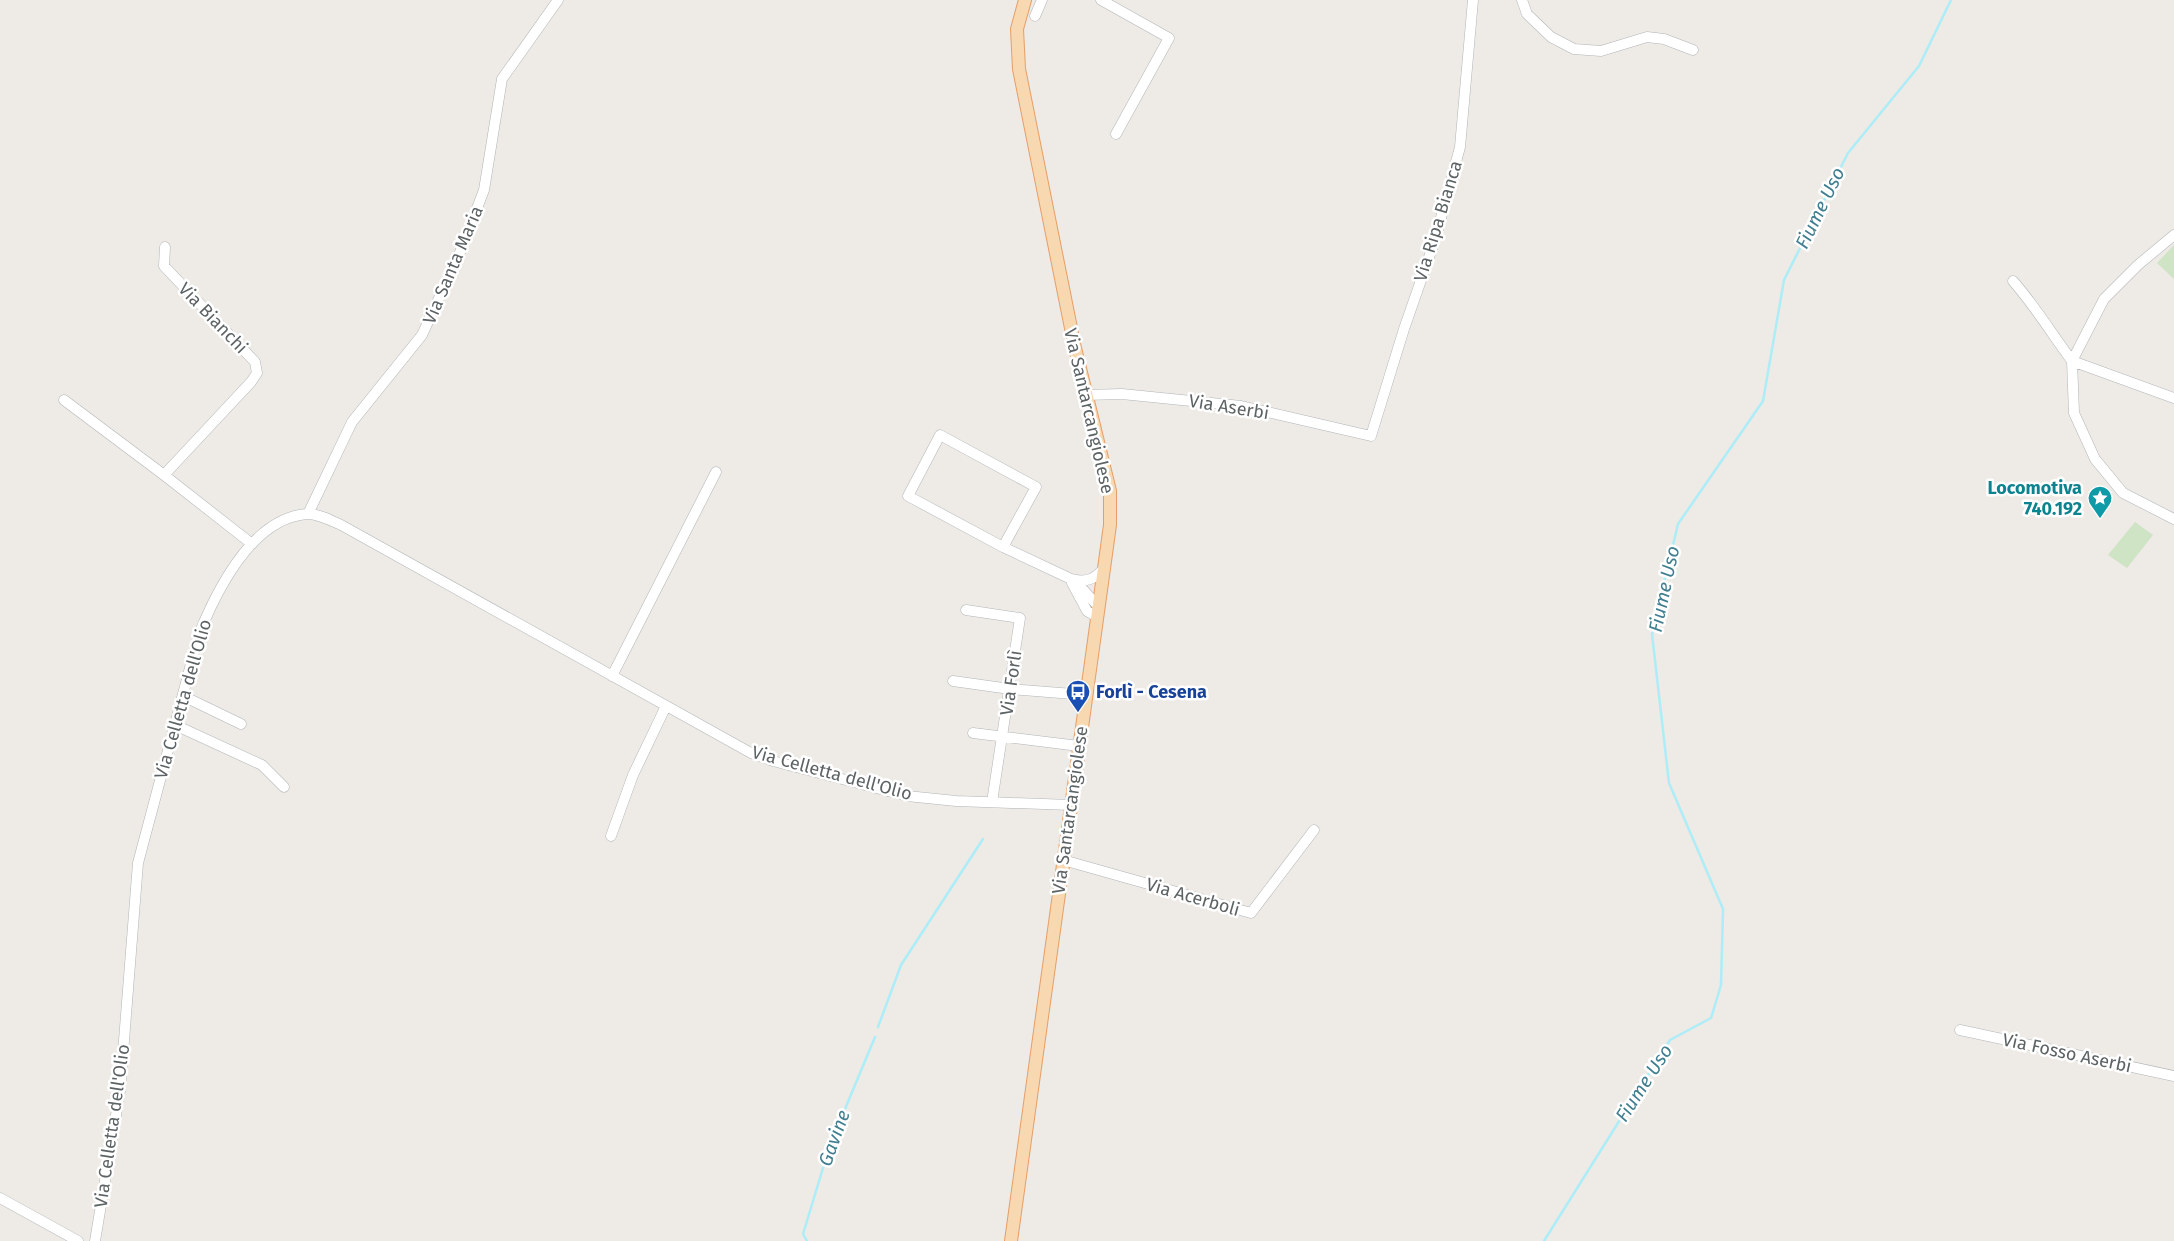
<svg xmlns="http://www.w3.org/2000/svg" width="2174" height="1241" font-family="'Fira Sans',sans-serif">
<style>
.green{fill:#cee4c5}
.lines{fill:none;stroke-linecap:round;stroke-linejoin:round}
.stream{stroke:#acedf8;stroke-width:2.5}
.minor-casing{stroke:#b1b5b7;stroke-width:11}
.major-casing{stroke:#e69e67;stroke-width:14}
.minor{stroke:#fff;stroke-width:10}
.major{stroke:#f8d8b1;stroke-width:12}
.labels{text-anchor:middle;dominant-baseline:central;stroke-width:5;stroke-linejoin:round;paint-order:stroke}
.street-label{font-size:18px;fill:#5d6365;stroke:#fff}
.culture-label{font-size:18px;font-weight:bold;fill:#0d838f;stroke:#fff;text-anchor:end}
.transit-label{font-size:18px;font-weight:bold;fill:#164399;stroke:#fff;text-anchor:start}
.water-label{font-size:19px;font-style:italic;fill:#407e90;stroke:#fff}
</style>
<rect width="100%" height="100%" fill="#eeeae6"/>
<path class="green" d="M2174 245V279L2157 263Z
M2135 522 2153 535 2127 568 2108 555Z"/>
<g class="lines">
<path class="stream" d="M878 1027 901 965 983 839
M807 1241 803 1234 830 1145 875 1037
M1544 1241 1670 1040 1711 1018 1721 985 1723 909 1669 783 1652 634 1678 524 1763 401 1784 280 1848 153 1919 66 1951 0"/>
<defs>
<path id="minor" d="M1101 0 1169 38 1116 134
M1522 0 1527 14 1551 37 1574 49 1601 51 1647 37 1664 39 1693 50
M1035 16 1042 0
M2174 235 2138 265 2104 299 2072 361 2074 413 2095 459 2123 493 2174 519
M2013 281C2035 306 2052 334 2072 361
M2072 361 2174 398
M1085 395 1122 394 1241 406 1371 436 1404 329 1435 240 1460 147 1473 0
M64 400 164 475 252 544
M164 475 251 382 257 373 255 362 164 266 165 247
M308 514 352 422 422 335 459 255 484 190 502 79 558 0
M1003 547 1036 487 940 435 908 496 1003 547 1069 578 1078 584 1098 606
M1072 579C1087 583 1095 579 1105 567
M1072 583 1087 611 1097 617
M966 610 1020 618 992 802
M612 676 716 472
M953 681 1010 689 1086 695
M183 696 241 724
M175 725 262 765 284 787
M973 733 1079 746
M611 836 633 775 666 706
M1063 860 1251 913 1314 830
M1960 1030 2174 1076
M0 1198 78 1241
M95 1241 120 1091 138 863 199 634C217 590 252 518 307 514 320 514 332 521 343 526L751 753 773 761 907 796 956 801 1071 805"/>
<path id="major" d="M1011 1241 1110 525V491L1075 348 1019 69 1017 29 1025 0"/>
</defs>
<use href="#minor" class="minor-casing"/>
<use href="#major" class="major-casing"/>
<use href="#minor" class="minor"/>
<use href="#major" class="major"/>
</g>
<defs>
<symbol id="sight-pin" viewBox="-11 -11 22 30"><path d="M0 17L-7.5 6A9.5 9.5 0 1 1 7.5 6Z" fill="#0f9aa8" stroke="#fff"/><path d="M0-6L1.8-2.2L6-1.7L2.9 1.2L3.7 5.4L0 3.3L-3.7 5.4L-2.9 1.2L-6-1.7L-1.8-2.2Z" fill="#fff"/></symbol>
<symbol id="bus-pin" viewBox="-11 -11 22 30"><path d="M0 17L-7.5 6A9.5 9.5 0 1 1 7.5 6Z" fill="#1a4fb4" stroke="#fff"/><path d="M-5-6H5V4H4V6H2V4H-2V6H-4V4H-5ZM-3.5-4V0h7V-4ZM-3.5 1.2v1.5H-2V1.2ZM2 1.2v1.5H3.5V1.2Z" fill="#fff"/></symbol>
</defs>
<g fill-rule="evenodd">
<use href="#sight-pin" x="2086" y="484" width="28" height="38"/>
<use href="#bus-pin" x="1064" y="678" width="28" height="38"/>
</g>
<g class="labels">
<g class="street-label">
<text transform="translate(1438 221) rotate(-73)">Via Ripa Bianca</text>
<text transform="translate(453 265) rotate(-67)">Via Santa Maria</text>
<text transform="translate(213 318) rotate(46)">Via Bianchi</text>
<text transform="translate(1229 407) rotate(9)">Via Aserbi</text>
<text transform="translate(1089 411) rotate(77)">Via Santarcangiolese</text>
<text transform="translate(1011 683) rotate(-82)">Via Forlì</text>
<text transform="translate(183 699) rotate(-74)">Via Celletta dell'Olio</text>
<text transform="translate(832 773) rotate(15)">Via Celletta dell'Olio</text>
<text transform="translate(1070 810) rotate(-82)">Via Santarcangiolese</text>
<text transform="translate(1193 897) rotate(16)">Via Acerboli</text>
<text transform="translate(2067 1053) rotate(12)">Via Fosso Aserbi</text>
<text transform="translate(112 1126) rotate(-82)">Via Celletta dell'Olio</text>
</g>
<g class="culture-label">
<text x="2082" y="488">Locomotiva<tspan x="2082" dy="21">740.192</tspan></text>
</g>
<g class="transit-label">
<text x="1096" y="692">Forlì - Cesena</text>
</g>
<g class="water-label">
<text transform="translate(1820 208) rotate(-64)">Fiume Uso</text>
<text transform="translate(1664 589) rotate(-78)">Fiume Uso</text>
<text transform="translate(1644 1083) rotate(-57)">Fiume Uso</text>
<text transform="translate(834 1138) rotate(-70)">Gavine</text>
</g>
</g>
</svg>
